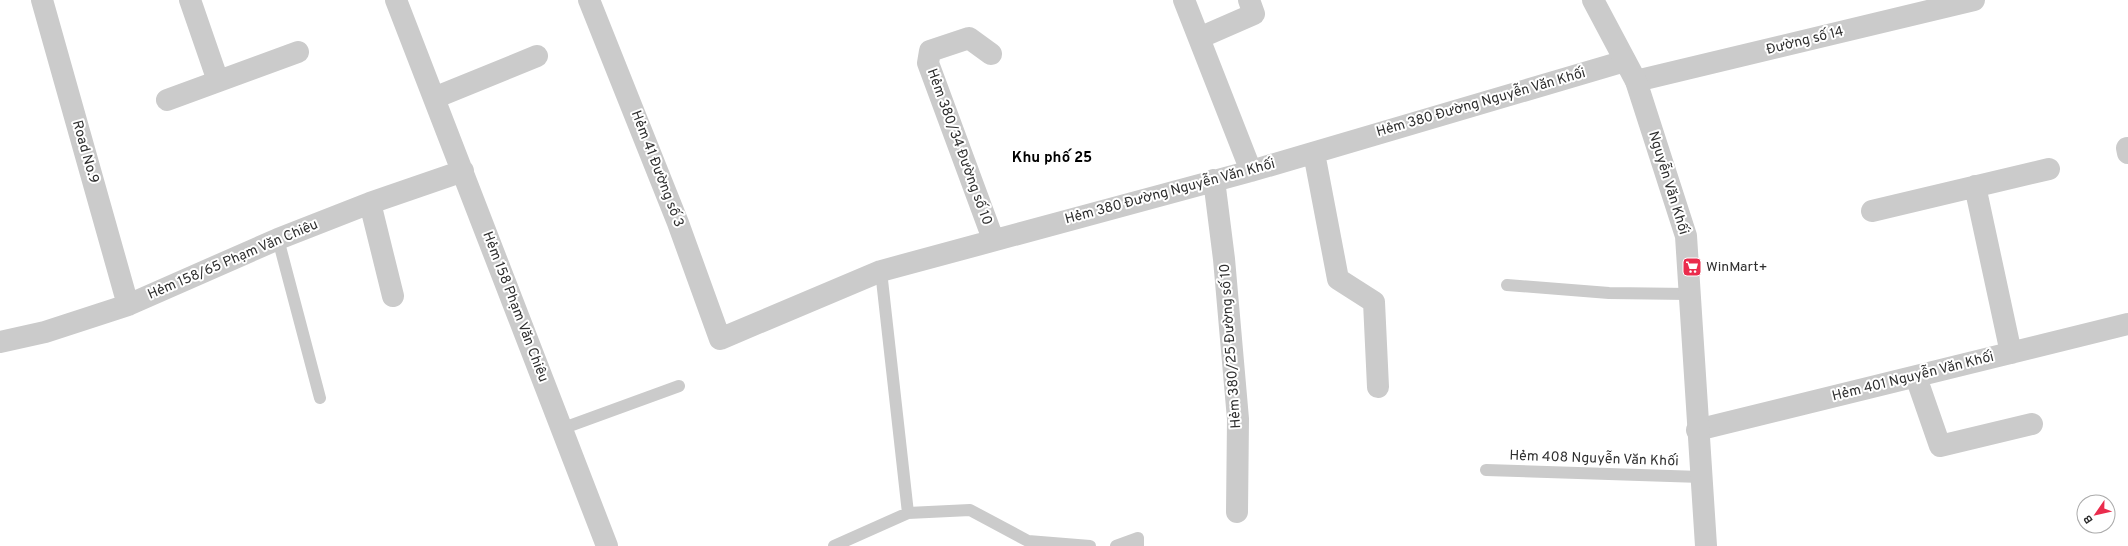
<svg xmlns="http://www.w3.org/2000/svg" width="2128" height="546" font-family="Overpass,sans-serif">
<style>
.lines{fill:none;stroke-linecap:round;stroke-linejoin:round}
.service{stroke:#cbcbcb;stroke-width:12}
.minor{stroke:#cbcbcb;stroke-width:22}
.tertiary{stroke:#cbcbcb;stroke-width:22}
.labels{text-anchor:middle;dominant-baseline:central;stroke-width:4;stroke-linejoin:round;paint-order:stroke}
.street-label{font-size:14px;fill:#2e2e2e;stroke:#fff}
.poi-label{font-size:14px;fill:#2e2e2e;stroke:#fff;text-anchor:start}
.neighbourhood-label{font-size:15px;font-weight:bold;fill:#000;stroke:#fff}
</style>
<rect width="100%" height="100%" fill="#fff"/>
<g class="lines">
<path class="service" d="M278 239 320 398
M881 271 908 513
M1507 285 1609 293 1689 294
M561 429 679 386
M1486 470 1701 477
M834 546 908 513 970 510 1028 541 1090 546
M1116 546 1138 538V546"/>
<path class="minor" d="M42 0 128 305
M190 0 218 81
M396 0 607 546
M589 0 678 223 720 339 881 271 1251 171 1625 61
M1184 0 1251 171
M1199 38 1254 14 1249 0
M991 54 969 38 930 51 928 63 993 239
M1636 81 1974 0
M434 98 537 56
M167 100 298 52
M2127 148 2128 153
M1314 153 1338 279 1374 302 1378 387
M1214 180 1224 259 1238 419 1237 512
M1975 186 2011 353
M370 203 393 296
M1872 211 2049 169
M0 342 45 332 128 305 278 239 370 203 463 171
M1916 377 1940 446 2032 424
M1697 430 2128 324"/>
<path class="tertiary" d="M1593 0 1636 81 1686 236 1706 546"/>
</g>
<defs>
<symbol id="supermarket-square" viewBox="-11 -11 22 22"><rect x="-9" y="-9" width="18" height="18" rx="4" fill="#ea2c4d" stroke="#fff"/><path d="M-6-5.5h2.5l.6 2H6L4.5 2H-2.5L-4.4-4H-6ZM-1.5 3.2a1.3 1.3 0 1 0 .1 0ZM3 3.2a1.3 1.3 0 1 0 .1 0Z" fill="#fff"/></symbol>
</defs>
<g fill-rule="evenodd">
<use href="#supermarket-square" x="1681" y="256" width="22" height="22"/>
</g>
<g class="labels">
<g class="street-label">
<text transform="translate(1805 41) rotate(-14)">Đường số 14</text>
<text transform="translate(1481 103) rotate(-16)">Hẻm 380 Đường Nguyễn Văn Khối</text>
<text transform="translate(959 147) rotate(70)">Hẻm 380/34 Đường số 10</text>
<text transform="translate(85 152) rotate(74)">Road No.9</text>
<text transform="translate(657 169) rotate(69)">Hẻm 41 Đường số 3</text>
<text transform="translate(1668 183) rotate(73)">Nguyễn Văn Khối</text>
<text transform="translate(1170 192) rotate(-15)">Hẻm 380 Đường Nguyễn Văn Khối</text>
<text transform="translate(233 260) rotate(-23)">Hẻm 158/65 Phạm Văn Chiêu</text>
<text transform="translate(515 307) rotate(69)">Hẻm 158 Phạm Văn Chiêu</text>
<text transform="translate(1231 346) rotate(-94)">Hẻm 380/25 Đường số 10</text>
<text transform="translate(1913 377) rotate(-14)">Hẻm 401 Nguyễn Văn Khối</text>
<text transform="translate(1594 459) rotate(2)">Hẻm 408 Nguyễn Văn Khối</text>
</g>
<g class="poi-label">
<text x="1706" y="267">WinMart+</text>
</g>
<g class="neighbourhood-label">
<text x="1052" y="158">Khu phố 25</text>
</g>
</g>
<g transform="translate(2096 514) rotate(236)"><circle r="19" fill="#ffffff" stroke="#ababab"/>
<path d="M0-3L7 15L0 10L-7 15Z" fill="#ea2c4d"/>
<text y="-6" font-size="11" font-weight="bold" text-anchor="middle" fill="#2e2e2e">B</text>
</g>
</svg>
